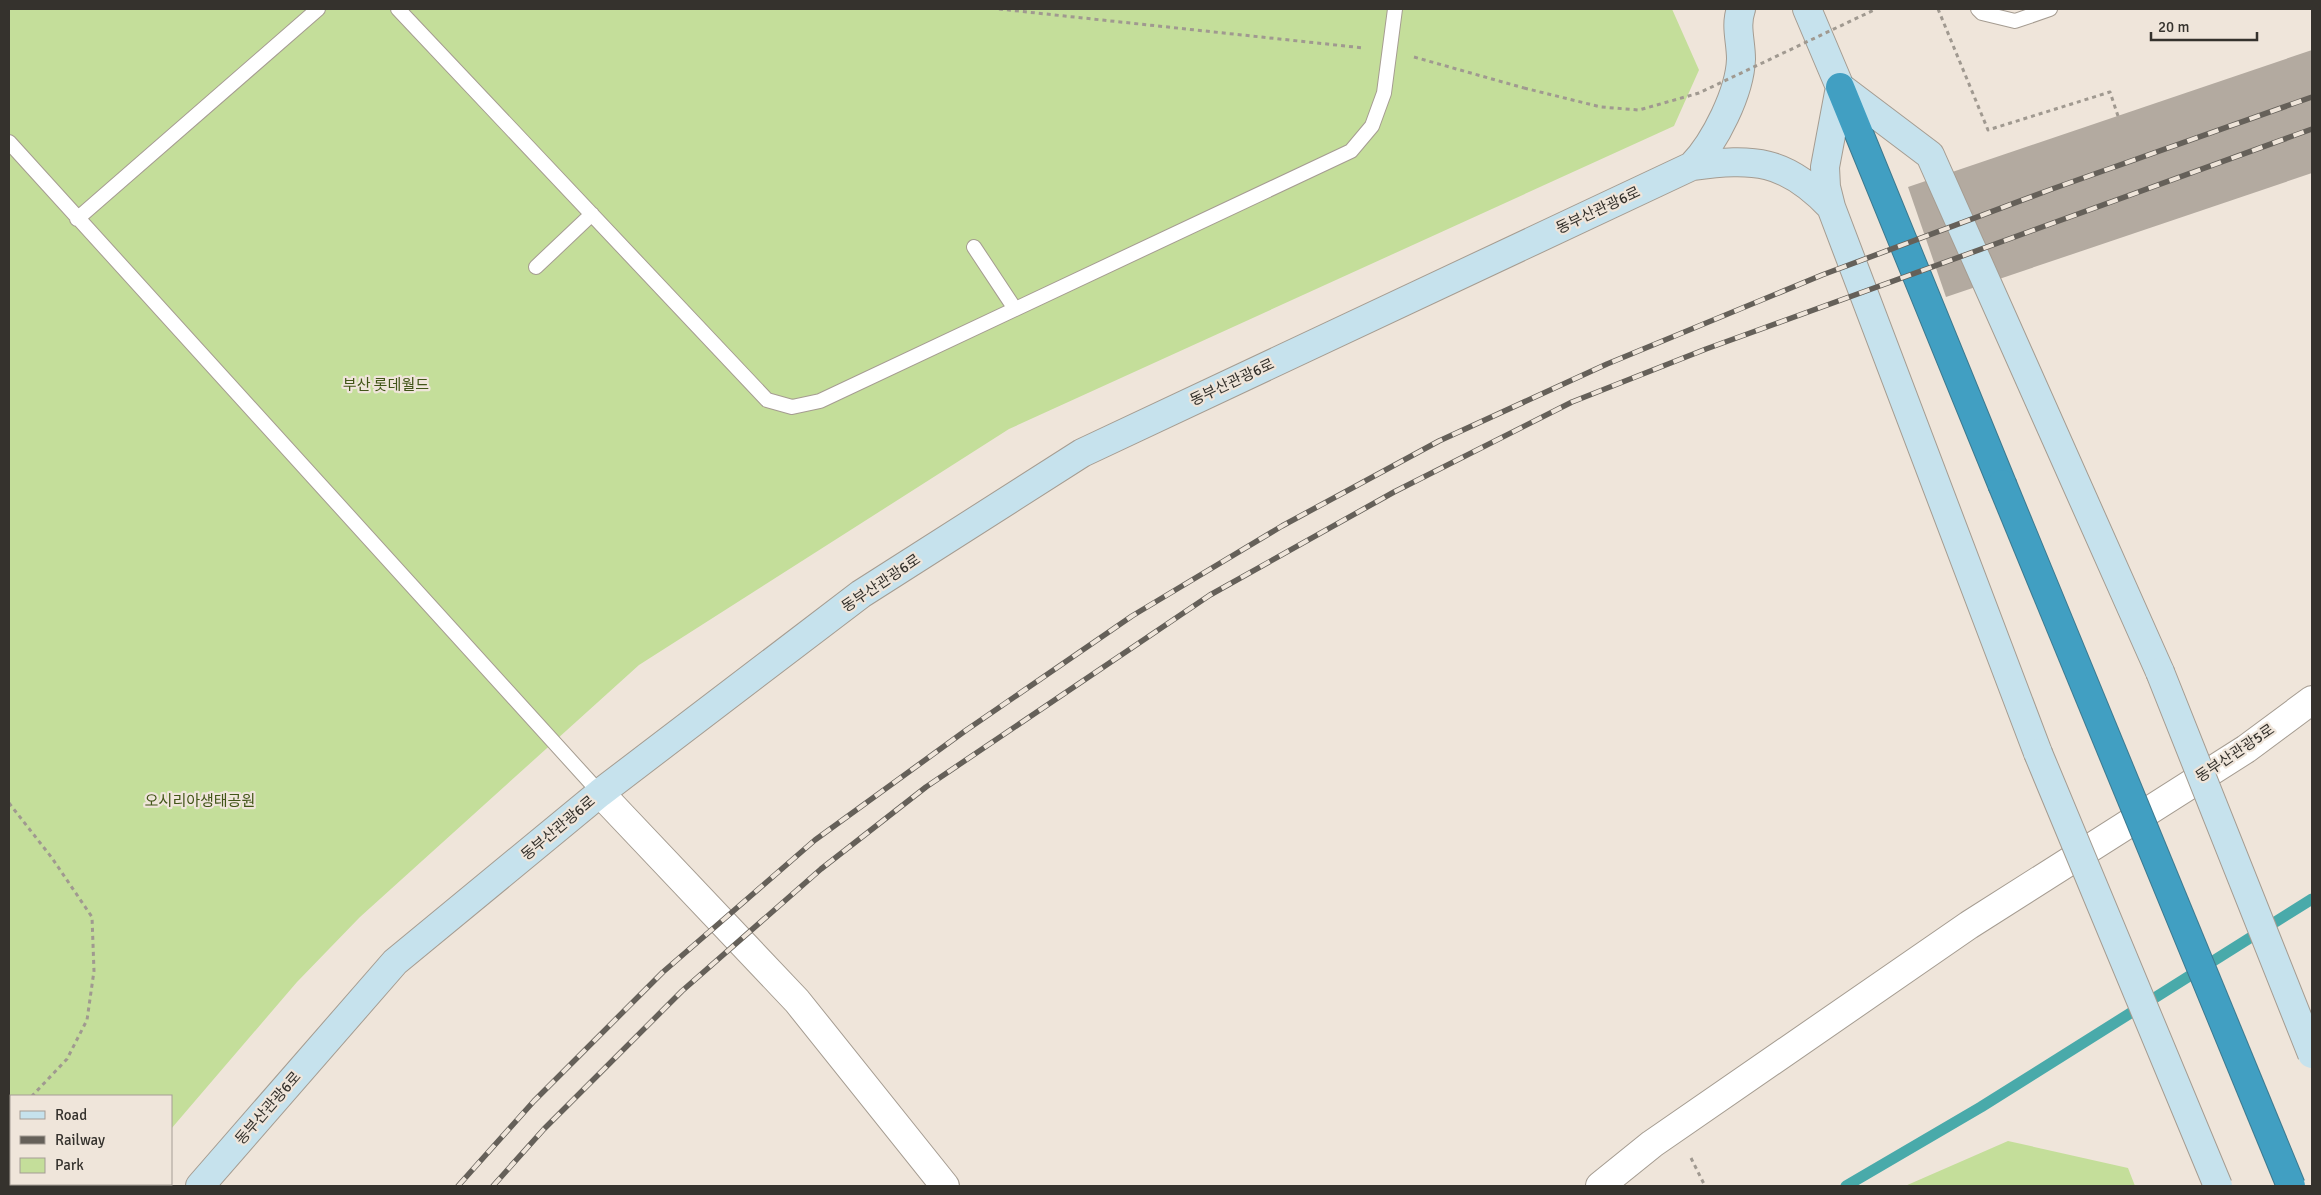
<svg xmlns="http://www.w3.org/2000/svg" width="2321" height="1195" font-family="Signika,'Noto Sans KR',sans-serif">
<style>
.green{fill:#c4de9a}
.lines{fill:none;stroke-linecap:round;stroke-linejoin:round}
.stream{stroke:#49aaaa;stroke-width:11}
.building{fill:#b3aaa0}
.lane-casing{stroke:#a59c91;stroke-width:16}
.street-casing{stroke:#a59c91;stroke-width:30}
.secondary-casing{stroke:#a59c91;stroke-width:30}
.highway-casing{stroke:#3d798e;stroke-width:30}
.path{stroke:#a09990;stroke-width:3;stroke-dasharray:4 4;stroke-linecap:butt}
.lane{stroke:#fff;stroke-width:14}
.street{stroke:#fff;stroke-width:28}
.secondary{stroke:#c6e2ed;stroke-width:28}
.highway{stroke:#419fc2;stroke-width:28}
.rail-casing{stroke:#656059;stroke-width:5.5}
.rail{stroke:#efe5da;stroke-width:4;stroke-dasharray:11;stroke-linecap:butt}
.secondary-bridge-casing{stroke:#a59c91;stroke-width:30;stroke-linecap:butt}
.highway-bridge-casing{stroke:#3d798e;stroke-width:30;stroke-linecap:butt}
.path-bridge{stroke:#a09990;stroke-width:3;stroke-dasharray:4 4;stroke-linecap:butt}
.secondary-bridge{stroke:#c6e2ed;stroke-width:28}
.highway-bridge{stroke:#419fc2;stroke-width:28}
.labels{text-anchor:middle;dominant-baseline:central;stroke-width:4.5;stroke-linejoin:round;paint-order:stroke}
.street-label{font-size:15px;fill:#35322d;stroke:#efe5da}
.park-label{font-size:15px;fill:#425518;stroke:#efe5da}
</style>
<rect width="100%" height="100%" fill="#efe5da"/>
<path class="green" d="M9 9H1672L1699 70 1674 126 1009 429 639 665 360 917 297 982 171 1129V1096H11V1184H122L119 1186H9Z
M2008 1141 2128 1168 2135 1186H1905Z"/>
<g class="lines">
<path class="stream" d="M1846 1186 1981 1107 2312 899"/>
</g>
<path class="building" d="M2312 50V173L1946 297 1908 187Z"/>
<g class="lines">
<defs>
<path id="lane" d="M398 9 767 400 792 407 820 401 1351 151 1372 126 1384 93 1395 9
M1978 9 1982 13 2015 21 2050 9
M9 142 600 793
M77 219 318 9
M974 247 1015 309
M536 267 592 214"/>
<path id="street" d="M600 793 797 1001 945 1186
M1600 1186 1652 1144 1969 925 2246 749 2312 700"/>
<path id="secondary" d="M1807 9 1840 87 1930 155 2160 672
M1840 87 1825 167 1826 187 1831 207 2038 753
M1692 166C1715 142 1740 92 1741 59 1741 41 1735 26 1741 9
M200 1186 395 962 600 793 861 594 1082 453 1692 166C1754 158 1785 159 1831 207"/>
<path id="highway" d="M1840 87 2002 484"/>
</defs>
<use href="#lane" class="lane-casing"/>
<use href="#street" class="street-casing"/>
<use href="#secondary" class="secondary-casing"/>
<use href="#highway" class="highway-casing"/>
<path class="path" d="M999 9 1364 48
M1938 9 1988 130 2110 92 2118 116
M1414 57 1524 88
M9 803 52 858 92 917 94 971 87 1020 67 1059 32 1096
M9 1119 11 1116
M1691 1158 1705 1186"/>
<use href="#lane" class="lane"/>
<use href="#street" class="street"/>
<use href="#secondary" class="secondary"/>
<use href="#highway" class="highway"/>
<defs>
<path id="rail" d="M458 1186 534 1101 663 972 815 840 965 731 1132 616 1282 526 1439 441 1607 364 1822 275 2052 189 2312 97
M493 1186 544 1129 682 991 821 869 926 787 1210 595 1394 492 1572 402 1706 349 2312 129"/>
</defs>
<use href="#rail" class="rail-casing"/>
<use href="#rail" class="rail"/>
<defs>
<path id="secondary-bridge" d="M2160 672 2312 1054
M2038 753 2218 1186"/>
<path id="highway-bridge" d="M2002 484 2291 1186"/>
</defs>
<use href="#secondary-bridge" class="secondary-bridge-casing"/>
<use href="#highway-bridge" class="highway-bridge-casing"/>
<path class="path-bridge" d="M1524 88 1601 107 1639 110 1699 93 1876 9"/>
<use href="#secondary-bridge" class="secondary-bridge"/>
<use href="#highway-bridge" class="highway-bridge"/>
</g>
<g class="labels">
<g class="street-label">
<text transform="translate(1598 210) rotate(-25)">동부산관광6로</text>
<text transform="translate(1232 382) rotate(-25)">동부산관광6로</text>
<text transform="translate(881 583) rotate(-34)">동부산관광6로</text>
<text transform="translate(2235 753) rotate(-34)">동부산관광5로</text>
<text transform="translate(558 828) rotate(-40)">동부산관광6로</text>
<text transform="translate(268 1108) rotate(-49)">동부산관광6로</text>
</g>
<g class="park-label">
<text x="386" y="385">부산 롯데월드</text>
<text x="200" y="801">오시리아생태공원</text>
</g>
</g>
<rect width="2321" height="1195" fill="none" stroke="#35322d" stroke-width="20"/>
<rect x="10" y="1095" width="162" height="90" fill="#efe5da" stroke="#a59d95"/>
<rect x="20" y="1111" width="25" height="8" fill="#c6e2ed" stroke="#a59d95"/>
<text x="55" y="1120" font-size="15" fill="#35322d">Road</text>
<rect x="20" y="1136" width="25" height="8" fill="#656059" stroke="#a59d95"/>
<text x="55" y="1145" font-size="15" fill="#35322d">Railway</text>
<rect x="20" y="1158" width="25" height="15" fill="#c4de9a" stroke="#a59d95"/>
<text x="55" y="1170" font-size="15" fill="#35322d">Park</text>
<path d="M2151 32v8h106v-8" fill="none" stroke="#35322d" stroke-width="2.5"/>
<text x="2158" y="32" font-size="15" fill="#35322d" stroke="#efe5da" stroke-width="4" paint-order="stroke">20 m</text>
</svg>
